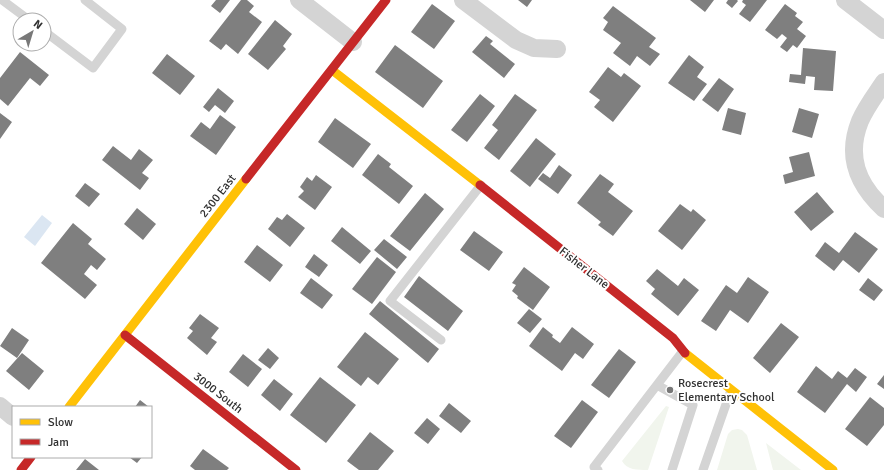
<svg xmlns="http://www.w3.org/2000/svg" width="884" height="470" font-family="Signika,sans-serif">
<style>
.green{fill:#f1f5ed}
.water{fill:#dbe6f2}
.building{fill:#7f7f7f}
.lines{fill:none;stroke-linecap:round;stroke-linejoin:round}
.lane{stroke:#d4d4d4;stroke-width:9}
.street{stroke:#d4d4d4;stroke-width:18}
.slow{stroke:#ffc107;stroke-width:9}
.jam{stroke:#c62828;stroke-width:9}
.poi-dot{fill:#787878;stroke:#fff;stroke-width:1.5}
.labels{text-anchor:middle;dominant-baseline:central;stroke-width:4;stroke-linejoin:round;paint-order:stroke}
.street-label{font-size:12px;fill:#303030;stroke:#fff}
.poi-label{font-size:12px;fill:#303030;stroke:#fff;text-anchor:start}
</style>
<rect width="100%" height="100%" fill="#fff"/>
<path class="green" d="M666 406 669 407 648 470C637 470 627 470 622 461Z
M738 429 742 430 747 435 757 470H717L728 434 732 430Z
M766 443 801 470H773Z"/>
<path class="water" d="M42 215 52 223 35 246 24 237Z"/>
<path class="building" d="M216 0H230L220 13 211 6Z
M241 0H247L254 6 249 12 262 22 238 54 226 44 221 50 209 41Z
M518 0H532L527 7Z
M690 0H714L705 12Z
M728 0H737L738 1 732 8 726 3Z
M743 0H767L750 22 739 14 746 5 742 2Z
M432 4 455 21 434 49 411 32Z
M785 4 797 13 795 16 803 22 797 29 806 36 797 48 793 45 787 52 780 47 787 38 782 34 777 39 765 30Z
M613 6 656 38 649 47 660 54 650 66 637 56 630 66 613 53 621 43 603 30 608 22 603 18Z
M275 20 292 34 283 46 286 49 268 70 248 54Z
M486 36 493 41 490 44 515 64 504 78 472 52Z
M395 45 443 81 423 108 375 72Z
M803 48 836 51 833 91 814 90 815 77 806 76 805 84 789 82 790 74 801 75Z
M20 52 49 75 40 86 30 78 8 106 0 99V78Z
M167 54 195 76 180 95 152 73Z
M689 55 704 67 697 77 707 84 694 101 668 83Z
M608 67 621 77 624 73 641 86 613 122 594 107 600 100 589 92Z
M719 78 734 89 718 112 702 100Z
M218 88 234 101 225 113 215 105 209 112 203 107Z
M480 94 495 106 467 142 451 130Z
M515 94 537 110 499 160 484 148 498 130 492 125Z
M728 108 746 113 741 135 722 130Z
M799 108 819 114 812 138 792 132Z
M0 113 12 122 0 139Z
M220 115 236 127 216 155 190 136 201 122 210 129Z
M335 118 371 144 353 168 318 142Z
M536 138 556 154 530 187 510 171Z
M113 146 131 160 139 149 153 160 142 173 149 178 140 190 102 160Z
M809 152 815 176 785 184 783 175 793 172 789 157Z
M378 154 391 164 389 167 413 186 399 204 362 175Z
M559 165 572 175 558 194 538 179 543 173 550 178Z
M600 174 614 184 608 192 633 211 613 236 598 225 601 222 577 203Z
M316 175 332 187 315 210 298 197 304 191 300 187 307 177 312 181Z
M85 183 100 194 89 207 75 196Z
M817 192 834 212 811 231 794 212Z
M425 193 444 209 410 251 390 236Z
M680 204 691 212 693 209 706 220 682 250 658 231Z
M137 208 156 224 143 240 124 224Z
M287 214 305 228 290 247 268 229 277 217 282 220Z
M73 223 92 239 88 244 106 259 97 270 91 265 84 274 97 285 85 299 41 263Z
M342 227 371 251 360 264 331 241Z
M474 231 503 252 489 271 460 250Z
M855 232 878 249 859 273 843 260 834 271 815 256 825 242 839 253Z
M384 239 407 257 397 269 374 250Z
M257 245 283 265 270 282 244 262Z
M314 254 328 265 319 277 305 267Z
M377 257 396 272 372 304 352 289Z
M524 267 550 287 533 310 517 298 518 296 512 291 516 285 512 283Z
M657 269 678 286 684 278 699 290 678 316 651 294 655 289 646 281Z
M419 276 463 311 448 331 404 297Z
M748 277 769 292 748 323 730 310 716 331 701 321 726 285 737 293Z
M311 278 333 295 322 309 300 293Z
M868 278 883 290 874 301 859 290Z
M380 301 439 349 428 363 369 314Z
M529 309 542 319 530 333 517 323Z
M200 314 219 328 211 338 217 342 207 355 187 338 193 331 189 328Z
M781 323 799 337 770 373 753 358Z
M543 327 553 335 552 337 560 343 572 327 594 344 583 359 575 353 562 371 529 346Z
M12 328 29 340 17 358 0 346Z
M365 332 399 359 378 385 368 377 361 386 337 367Z
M268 348 279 358 270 369 258 360Z
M619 349 636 362 609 398 591 385Z
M22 353 44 371 29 390 6 371Z
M243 354 262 369 248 387 229 372Z
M816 366 832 379 838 371 847 378 855 368 867 377 856 392 847 384 825 413 797 392Z
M884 375V389L877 384Z
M320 377 356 405 326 443 290 415Z
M274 379 293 394 280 411 261 395Z
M870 397 884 408V425L867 446 845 429Z
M140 400 149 407H135Z
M582 400 598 412 571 448 554 436Z
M449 403 471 421 461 433 439 416Z
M427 418 440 429 428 444 414 433Z
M370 432 394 451 378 470H359L347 461Z
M203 449 229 468 227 470H195L190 466Z
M129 457H142L137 463Z
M85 459 99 470H76Z"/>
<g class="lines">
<path class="lane" d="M2 0 29 20
M44 31 93 68 122 29 85 0
M441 340 390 301 481 185
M657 385 693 405 672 470
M598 470 594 467 683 351
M703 470 731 390"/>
<path class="street" d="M299 0 353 42
M463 0 516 40 534 48 557 49
M845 0 884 30
M884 82C876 94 866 107 860 121 846 156 857 184 884 209
M0 406 13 417"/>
<path class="slow" d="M332 70 480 185
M685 353 833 470
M69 407 246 179"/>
<path class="jam" d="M246 179 386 0
M480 185 673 338 685 353
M125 335 296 470
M21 470 31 457"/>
</g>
<circle class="poi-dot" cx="670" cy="390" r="4"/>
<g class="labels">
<g class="street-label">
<text transform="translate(218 196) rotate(-52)">2300 East</text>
<text transform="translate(584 268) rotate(38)">Fisher Lane</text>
<text transform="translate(218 393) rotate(38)">3000 South</text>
</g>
<g class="poi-label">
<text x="678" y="383">Rosecrest<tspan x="678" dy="14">Elementary School</tspan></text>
</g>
</g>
<rect x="12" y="406" width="140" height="52" fill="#ffffff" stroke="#acacac"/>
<rect x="20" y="419" width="20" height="6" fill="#ffc107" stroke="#acacac"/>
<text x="48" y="426" font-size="12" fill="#303030">Slow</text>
<rect x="20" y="439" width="20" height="6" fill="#c62828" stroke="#acacac"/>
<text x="48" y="446" font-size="12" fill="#303030">Jam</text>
<g transform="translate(32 32) rotate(38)"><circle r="19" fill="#ffffff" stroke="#acacac"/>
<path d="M0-3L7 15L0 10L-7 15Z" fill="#787878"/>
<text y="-6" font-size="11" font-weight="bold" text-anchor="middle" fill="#303030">N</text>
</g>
</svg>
